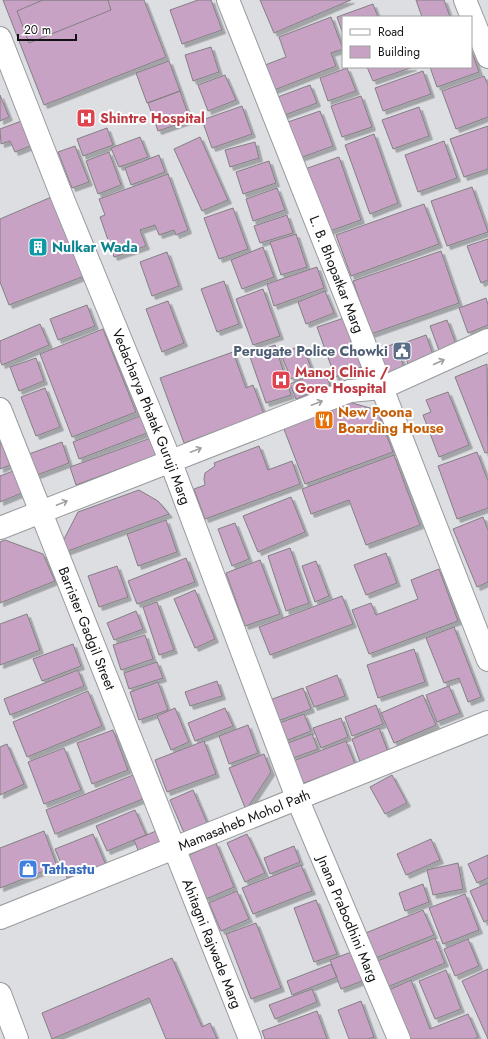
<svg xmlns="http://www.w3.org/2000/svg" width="488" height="1039" font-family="Jost,sans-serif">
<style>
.building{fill:#c8a2c4;stroke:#838083;filter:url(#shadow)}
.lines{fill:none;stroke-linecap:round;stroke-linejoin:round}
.minor-casing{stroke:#989b9e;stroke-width:24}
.minor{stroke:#fff;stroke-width:22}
.oneway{stroke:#a0a0a1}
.labels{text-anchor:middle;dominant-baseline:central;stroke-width:4;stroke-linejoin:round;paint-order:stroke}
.health-label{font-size:14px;font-weight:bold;fill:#be3a42;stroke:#fff;text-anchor:start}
.culture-label{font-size:14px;font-weight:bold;fill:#0d838f;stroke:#fff;text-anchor:start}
.street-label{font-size:14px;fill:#121214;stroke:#fff}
.service-label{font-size:14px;font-weight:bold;fill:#4e5e75;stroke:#fff;text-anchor:end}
.food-label{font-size:14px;font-weight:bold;fill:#c56008;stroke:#fff;text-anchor:start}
.shop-label{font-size:14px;font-weight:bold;fill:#366cbe;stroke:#fff;text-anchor:start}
</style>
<defs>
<filter id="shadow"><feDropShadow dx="3.5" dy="3.5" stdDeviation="0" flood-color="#0004"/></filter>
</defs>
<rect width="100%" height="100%" fill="#dcdee2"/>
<path class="building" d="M3 0H144L166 57 44 105Z
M43 0H108L111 10 29 43 17 11Z
M198 0H211L222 30 182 44 170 10Z
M260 0H351L274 33Z
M416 0H444L450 17H422Z
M373 4 378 17H343V34L337 17Z
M331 17 343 49 331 53 336 66 269 92 260 67 286 57 279 37Z
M211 47 219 72 193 81 185 55Z
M471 49 479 72 437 87 430 67H471Z
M169 61 180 91 147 103 136 73Z
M367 67H413L373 81Z
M347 68 356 91 328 101 320 78Z
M423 71 431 94 383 111 375 88Z
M225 75 236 100 208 111 198 85Z
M484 76 488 85V117L456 129 442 91Z
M310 85 317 103 282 116 275 98Z
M180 91 190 120 158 131 148 103Z
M0 95 9 117 0 121Z
M361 96 372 127 342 137 331 106Z
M242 106 252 134 212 148 202 120Z
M419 107 429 136 393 149 382 120Z
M320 111 333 146 297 159 285 123Z
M24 120 33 145 15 152 10 141 1 144 0 129Z
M488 126V169L464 177 450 139Z
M107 128 113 145 83 156 77 139Z
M374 134 398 203 370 214 345 145Z
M140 137 148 157 119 167 111 148Z
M200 137 228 200 202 211 174 149Z
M444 141 457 178 418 192 405 155Z
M255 142 259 158 230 167 225 150Z
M75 146 89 182 72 188 58 152Z
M109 152 121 185 98 194 86 161Z
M159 155 165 172 131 185 125 168Z
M339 157 361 220 327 232 305 169Z
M269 161 276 183 243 194 236 172Z
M168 174 188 230 176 235 174 230 159 235 155 225 140 230 146 246 114 257 100 217 105 215 99 199Z
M472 187 488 232 447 246 431 201Z
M277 188 285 210 253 221 246 199Z
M56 195 87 275 9 305 0 282V219Z
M424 204 439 244 351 276 336 235Z
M233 208 248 249 219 259 204 218Z
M287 215 293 233 260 243 254 226Z
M296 234 307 267 281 275 270 242Z
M488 239V280L481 283 467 246Z
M263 247 274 277 242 289 231 260Z
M441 251 459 303 371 334 353 281Z
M167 252 179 286 152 296 140 262Z
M317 267 324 288 274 306 267 284Z
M224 281 239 324 217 332 201 289Z
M263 289 280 336 253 345 236 299Z
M325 291 334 313 306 324 298 302Z
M486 298 488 305V325L468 333 459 308Z
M168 301 184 343 162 352 146 309Z
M87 305 95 326 58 340 50 319Z
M344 318 362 367 335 377 317 327Z
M447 320 457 347 440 353 430 326Z
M40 324 49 345 2 365 0 360V341Z
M103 329 136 412 72 437 40 354Z
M426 335 434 357 409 367 401 344Z
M396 343 405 371 387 377 378 350Z
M275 345 291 395 266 403 249 354Z
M302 345 312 370 291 379 281 354Z
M233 352 246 388 253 385 264 414 184 443 160 378Z
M36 358 44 381 19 391 10 367Z
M487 364 488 452 485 453 455 377Z
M324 370 330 385 296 399 290 384Z
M45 388 60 427 36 436 21 397Z
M448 392 469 445 439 457 423 415 431 412 426 400Z
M345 401 377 410 393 452 305 484 282 424Z
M140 416 147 433 79 459 73 442Z
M151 438 157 455 76 485 70 467Z
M0 440 10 465 0 469Z
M62 442 69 463 37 475 29 454Z
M259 446 268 470 292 461 300 484 205 519 194 489 205 485 204 479 205 473 215 466 214 463Z
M477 452 488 481V508L457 519 438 466Z
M394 455 420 525 366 545 349 500 311 514 302 489Z
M13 471 22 493 0 502V476Z
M139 490 158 501 169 514 65 552 62 543 78 512Z
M291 497 305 532 258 552 243 516Z
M483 517 488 530V582L477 587 453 529Z
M166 520 177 552 138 566 127 534Z
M235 523 249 559 232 566 218 529Z
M5 540 43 554 55 581 0 603V542Z
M290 548 309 603 286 611 268 556Z
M386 553 397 583 366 595 354 565Z
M186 558 195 582 137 604 128 581Z
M260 560 280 614 245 626 226 573Z
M316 561 329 596 315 602 302 566Z
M117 566 128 597 99 607 88 576Z
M439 569 458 621 369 654 352 610 371 603 376 615 418 599 411 580Z
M195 590 215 639 195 648 174 599Z
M342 596 353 624 270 655 259 627Z
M157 602 174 650 159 655 143 607Z
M136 611 143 629 114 640 107 623Z
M27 614 40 650 0 665V624Z
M454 627 481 697 468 702 459 678 444 683 426 638Z
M145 635 153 659 121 670 113 645Z
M73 644 81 666 42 681 33 659Z
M414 649 425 682 378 698 367 665Z
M157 662 163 678 129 689 124 673Z
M78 670 84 686 10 715 4 699Z
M337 675 345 696 314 707 306 687Z
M217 681 222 696 190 706 185 692Z
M158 682 168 710 139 720 130 692Z
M449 686 460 713 437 722 426 695Z
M303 688 311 709 272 723 264 702Z
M88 691 102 726 27 757 13 722Z
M423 695 436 725 394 743 381 713Z
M376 705 383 724 352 736 345 717Z
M175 708 189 742 171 750 157 716Z
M225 708 233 726 195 741 188 723Z
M304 714 311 731 278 744 271 726Z
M341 718 348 737 321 748 313 728Z
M248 725 258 753 229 764 219 736Z
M379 728 388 752 360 762 352 739Z
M113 730 128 770 92 784 77 743Z
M312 734 318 749 285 761 280 746Z
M204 741 216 774 167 792 155 760Z
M346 741 355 764 296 786 288 763Z
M7 744 24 784 0 795V747Z
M64 748 81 790 44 804 28 762Z
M264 754 271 772 246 810 229 768Z
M133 775 143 799 55 834 46 810Z
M392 775 407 803 385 814 370 787Z
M193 790 208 825 185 835 170 800Z
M135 810 146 835 107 851 96 826Z
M161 829 167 844 140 855 134 840Z
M44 831 57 866 0 888V848Z
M93 834 106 865 68 880 55 849Z
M247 834 265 873 245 882 227 843Z
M431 839 440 860 406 875 397 854Z
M216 843 234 887 206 899 187 856Z
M294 846 300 862 270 874 264 858Z
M488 855V878L477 883 468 864Z
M458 863 463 889 433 895 427 870Z
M301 865 312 891 253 914 242 888Z
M488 883V920L484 922 470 891Z
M423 884 429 902 405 911 399 893Z
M237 891 249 919 221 931 209 903Z
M465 894 479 930 443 944 429 908Z
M316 900 337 954 314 962 294 908Z
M423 910 434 935 373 959 363 934Z
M256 923 281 988 251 999 226 934Z
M435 938 445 963 385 988 375 962Z
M468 939 479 966 455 976 444 949Z
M354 951 365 980 341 989 330 960Z
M172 958 202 1027 210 1023 217 1039H166L149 998 52 1039 42 1013Z
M331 964 337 977 292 995 287 981Z
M488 969V1039L462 981Z
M446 970 461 1009 435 1019 419 981Z
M411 980 430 1029 468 1014 478 1037 474 1039H409L389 990Z
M312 989 317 1002 275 1019 269 1005Z
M361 1001 374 1037 368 1039H349L338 1010Z
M317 1011 327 1039H265L262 1031Z"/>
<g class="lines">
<defs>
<g id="minor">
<path id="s1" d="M228 0 382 388 488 660"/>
<path d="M465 0 488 57"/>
<path id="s2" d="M0 38 63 199 170 460 297 798 399 1039"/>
<path id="s3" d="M0 409 250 1039"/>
<path d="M0 528 350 391 382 388 488 340"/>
<path id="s4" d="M0 918 488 722"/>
<path d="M0 994 17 1039"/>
</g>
</defs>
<use href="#minor" class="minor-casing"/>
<use href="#minor" class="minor"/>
</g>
<defs><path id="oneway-shaft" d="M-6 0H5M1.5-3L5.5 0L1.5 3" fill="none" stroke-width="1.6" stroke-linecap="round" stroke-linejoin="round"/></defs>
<g class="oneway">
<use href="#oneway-shaft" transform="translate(439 362) rotate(-24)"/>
<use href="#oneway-shaft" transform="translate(317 403) rotate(-21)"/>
<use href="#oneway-shaft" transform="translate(196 450) rotate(-21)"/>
<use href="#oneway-shaft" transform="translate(62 503) rotate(-22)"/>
</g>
<defs>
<symbol id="hospital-square" viewBox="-11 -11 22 22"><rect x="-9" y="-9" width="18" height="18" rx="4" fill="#e0444e" stroke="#fff"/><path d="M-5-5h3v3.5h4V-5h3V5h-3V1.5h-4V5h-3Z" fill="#fff"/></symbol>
<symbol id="building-square" viewBox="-11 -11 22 22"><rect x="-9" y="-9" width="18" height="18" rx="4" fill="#0f9aa8" stroke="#fff"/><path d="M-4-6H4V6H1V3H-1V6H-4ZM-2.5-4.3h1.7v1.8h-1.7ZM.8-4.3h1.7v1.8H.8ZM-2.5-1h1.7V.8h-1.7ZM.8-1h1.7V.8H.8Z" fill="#fff"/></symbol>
<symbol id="civic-square" viewBox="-11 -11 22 22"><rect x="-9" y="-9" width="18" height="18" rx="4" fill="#5c6f8a" stroke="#fff"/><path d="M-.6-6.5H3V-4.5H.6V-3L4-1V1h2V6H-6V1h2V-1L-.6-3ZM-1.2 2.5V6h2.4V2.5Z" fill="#fff"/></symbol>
<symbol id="restaurant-square" viewBox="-11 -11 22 22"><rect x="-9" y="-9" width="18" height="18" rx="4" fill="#e8710a" stroke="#fff"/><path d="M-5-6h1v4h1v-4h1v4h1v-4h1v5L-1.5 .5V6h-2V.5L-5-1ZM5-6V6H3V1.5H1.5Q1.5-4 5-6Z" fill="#fff"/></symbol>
<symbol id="shop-square" viewBox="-11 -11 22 22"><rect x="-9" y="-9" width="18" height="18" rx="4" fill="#3f7fe0" stroke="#fff"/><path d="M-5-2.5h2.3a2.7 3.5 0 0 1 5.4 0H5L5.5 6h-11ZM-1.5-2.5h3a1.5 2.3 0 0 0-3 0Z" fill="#fff"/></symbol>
</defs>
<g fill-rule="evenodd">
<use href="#hospital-square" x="75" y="107" width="22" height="22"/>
<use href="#building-square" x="27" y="236" width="22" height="22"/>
<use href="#civic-square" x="391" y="340" width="22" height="22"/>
<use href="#hospital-square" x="270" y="369" width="22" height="22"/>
<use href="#restaurant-square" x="313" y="409" width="22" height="22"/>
<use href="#shop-square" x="17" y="858" width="22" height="22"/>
</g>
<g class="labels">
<g class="health-label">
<text x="100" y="118">Shintre Hospital</text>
<text x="295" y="372">Manoj Clinic /<tspan x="295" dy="16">Gore Hospital</tspan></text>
</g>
<g class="culture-label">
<text x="52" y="247">Nulkar Wada</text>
</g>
<g class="street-label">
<text stroke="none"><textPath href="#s1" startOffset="295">L. B. Bhopatkar Marg</textPath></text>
<text stroke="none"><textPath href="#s2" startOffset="408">Vedacharya Phatak Guruji Marg</textPath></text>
<text stroke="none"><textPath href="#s3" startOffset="236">Barrister Gadgil Street</textPath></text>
<text stroke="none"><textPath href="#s4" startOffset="263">Mamasaheb Mohol Path</textPath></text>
<text stroke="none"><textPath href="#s2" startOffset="947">Jnana Prabodhini Marg</textPath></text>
<text stroke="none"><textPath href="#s3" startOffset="575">Ahitagni Rajwade Marg</textPath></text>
</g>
<g class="service-label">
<text x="388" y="351">Perugate Police Chowki</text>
</g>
<g class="food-label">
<text x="338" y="412">New Poona<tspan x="338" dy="16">Boarding House</tspan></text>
</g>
<g class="shop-label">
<text x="42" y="869">Tathastu</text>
</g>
</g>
<rect x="342" y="16" width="130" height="52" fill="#ffffff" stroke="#a0a0a1"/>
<rect x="350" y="29" width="20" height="6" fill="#ffffff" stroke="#a0a0a1"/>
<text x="378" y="36" font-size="12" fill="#121214">Road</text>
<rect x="350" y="46" width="20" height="12" fill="#c8a2c4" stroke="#a0a0a1"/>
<text x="378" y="56" font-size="12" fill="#121214">Building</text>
<path d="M18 34v6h58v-6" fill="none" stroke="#121214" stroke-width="2"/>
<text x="24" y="34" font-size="12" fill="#121214" stroke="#ffffff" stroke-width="3" paint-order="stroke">20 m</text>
</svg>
